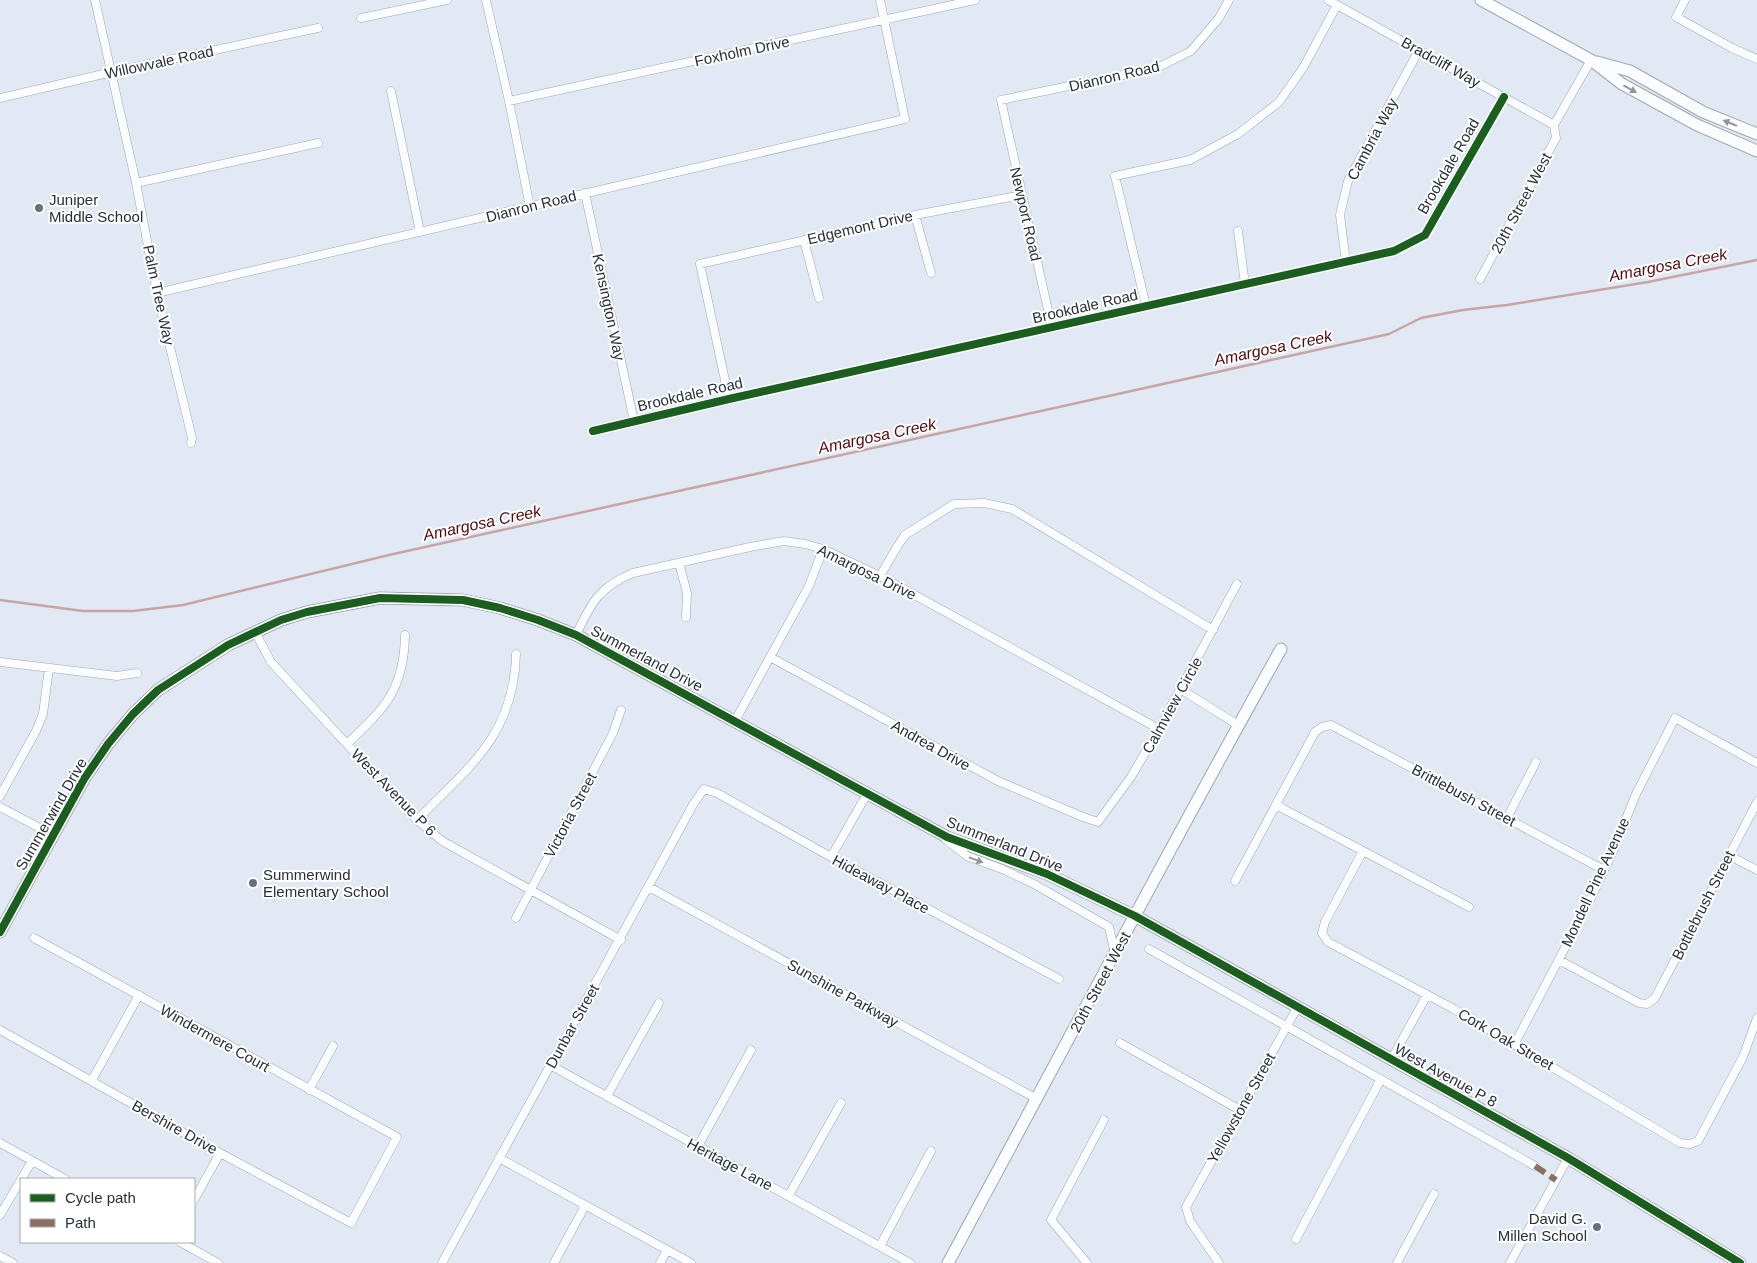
<svg xmlns="http://www.w3.org/2000/svg" width="1757" height="1263" font-family="Arial,sans-serif">
<style>
.lines{fill:none;stroke-linecap:round;stroke-linejoin:round}
.stream{stroke:#c9a4a4;stroke-width:2.5}
.street-casing{stroke:#a1a8b1;stroke-width:9}
.secondary-casing{stroke:#a1a8b1;stroke-width:13}
.street{stroke:#fafcfd;stroke-width:8}
.secondary{stroke:#fafcfd;stroke-width:11}
.quiet{stroke:#8d6e63;stroke-width:6;stroke-dasharray:12 6;stroke-linecap:butt}
.cycleway-casing{stroke:#fff;stroke-width:11}
.cycleway{stroke:#1b5e20;stroke-width:8}
.oneway{fill:#90969a}
.poi-dot{fill:#68707a;stroke:#fff;stroke-width:2}
.labels{text-anchor:middle;dominant-baseline:central;stroke-width:4;stroke-linejoin:round;paint-order:stroke}
.street-label{font-size:15px;fill:#272f38;stroke:#fff}
.poi-label{font-size:15px;fill:#272f38;stroke:#fff;text-anchor:start}
.water-label{font-size:16px;font-style:italic;fill:#510a0d;stroke:#fff}
</style>
<rect width="100%" height="100%" fill="#e0e9f4"/>
<g class="lines">
<path class="stream" d="M0 600 83 611H133L183 605 389 555 1389 334 1421 318 1463 310 1507 305 1648 282 1757 260"/>
<defs>
<path id="street" d="M95 0 136 183 157 293 192 438 191 443
M486 0 509 101 530 207
M1328 0 1554 125
M1685 0 1676 17 1732 48 1757 59
M361 18 447 0
M391 91 420 232
M0 98 112 72 318 28
M509 101 975 0
M1554 125 1591 60
M136 183 318 143
M585 193 634 421
M915 215 931 273
M1238 231 1245 284
M804 240 819 298
M1346 262 1340 215 1348 181 1419 50
M1480 279 1556 138 1554 125
M157 293 905 119 880 0
M1146 306 1115 176 1190 160 1238 134 1279 102 1303 68 1337 5
M1052 328 1001 100 1157 68 1191 51 1219 18 1229 0
M729 399 700 264 915 215 1022 195
M593 431 729 399 1394 251 1425 235 1504 97
M679 563 687 593 686 617
M880 576 897 547 905 535 954 504 984 503 1012 509 1213 630
M255 632 271 662 417 820 442 841 621 940
M576 635C591 603 599 587 633 573L750 547 784 541 805 544 823 549 880 576 1159 729
M770 657 998 781 1083 817 1098 822 1131 777 1159 729 1237 584
M0 662 117 676 137 673
M1182 690 1238 725
M735 721 809 586 823 549
M347 744C385 708 404 690 405 635
M0 796 36 731 43 714 49 668
M1276 805 1469 907
M0 807 53 835
M1507 818 1536 762
M417 820C469 767 514 735 516 654
M946 840 967 856 1002 869 1034 884 1109 927 1115 954
M1363 851 1325 922 1322 933 1328 942 1454 1009 1680 1143 1690 1144 1698 1141 1743 1057 1757 1018
M1728 855 1757 870
M831 857 867 794
M1235 881 1315 732 1322 727 1331 725 1604 870
M649 887 1037 1099
M516 918 613 733 621 710
M1149 949 1535 1166
M1559 960 1639 1003 1647 1004 1655 998 1757 802
M0 1030 220 1153 351 1223 397 1137 34 938
M1120 1043 1240 1110
M1514 1045 1589 902 1614 849 1636 794 1675 718 1757 763
M1391 1060 1427 995
M550 1065 910 1263
M92 1080 139 995
M309 1090 333 1046
M607 1096 659 1003
M0 1143 65 1179
M698 1146 751 1050
M499 1158 691 1263
M789 1195 841 1103
M194 1200 220 1153
M0 1215 32 1161
M1296 1239 1381 1079
M180 1242 218 1263
M880 1246 931 1151
M0 1256 13 1263
M442 1263 694 803 704 789 717 793 831 857 1059 979
M554 1263 585 1206
M660 1263 667 1250
M1087 1263 1051 1220 1104 1120
M1219 1263 1190 1221 1186 1207 1297 1008
M1397 1263 1434 1194
M1510 1263 1568 1158"/>
<path id="secondary" d="M1481 0 1591 60 1622 84 1697 125 1757 151
M1597 62 1630 71 1703 112 1757 134
M0 932 84 779 108 744 133 714 158 690 228 645 281 620 307 612 380 598 463 600 500 608 538 620 576 635 947 837 1047 874 1135 916 1568 1158 1740 1263
M948 1263C1059 1058 1167 852 1281 649"/>
</defs>
<use href="#street" class="street-casing"/>
<use href="#secondary" class="secondary-casing"/>
<use href="#street" class="street"/>
<use href="#secondary" class="secondary"/>
<path class="quiet" d="M1535 1166 1556 1180"/>
<defs>
<path id="cycleway" d="M593 431 729 399 1394 251 1425 235 1504 97
M0 932 84 779 108 744 133 714 158 690 228 645 281 620 307 612 380 598 463 600 500 608 538 620 576 635 947 837 1047 874 1135 916 1568 1158 1740 1263"/>
</defs>
<use href="#cycleway" class="cycleway-casing"/>
<use href="#cycleway" class="cycleway"/>
</g>
<defs><path id="oneway-solid" d="M-6-.8H1V-3.2L6.5 0L1 3.2V.8H-6Z" transform="scale(1.25)"/></defs>
<g class="oneway">
<use href="#oneway-solid" transform="translate(1630 89) rotate(29)"/>
<use href="#oneway-solid" transform="translate(1730 123) rotate(-158)"/>
<use href="#oneway-solid" transform="translate(976 860) rotate(20)"/>
</g>
<g class="poi-dot">
<circle cx="39" cy="208" r="5"/>
<circle cx="253" cy="883" r="5"/>
<circle cx="1597" cy="1227" r="5"/>
</g>
<g class="labels">
<g class="street-label">
<text transform="translate(742 51) rotate(-12)">Foxholm Drive</text>
<text transform="translate(159 62) rotate(-12)">Willowvale Road</text>
<text transform="translate(1441 62) rotate(29)">Bradcliff Way</text>
<text transform="translate(1114 76) rotate(-13)">Dianron Road</text>
<text transform="translate(1372 139) rotate(-62)">Cambria Way</text>
<text transform="translate(1448 166) rotate(-60)">Brookdale Road</text>
<text transform="translate(1521 203) rotate(-62)">20th Street West</text>
<text transform="translate(531 206) rotate(-14)">Dianron Road</text>
<text transform="translate(1026 214) rotate(77)">Newport Road</text>
<text transform="translate(860 227) rotate(-13)">Edgemont Drive</text>
<text transform="translate(159 295) rotate(78)">Palm Tree Way</text>
<text transform="translate(1085 306) rotate(-13)">Brookdale Road</text>
<text transform="translate(609 307) rotate(78)">Kensington Way</text>
<text transform="translate(690 394) rotate(-13)">Brookdale Road</text>
<text transform="translate(867 572) rotate(26)">Amargosa Drive</text>
<text transform="translate(647 658) rotate(28)">Summerland Drive</text>
<text transform="translate(1172 705) rotate(-61)">Calmview Circle</text>
<text transform="translate(931 745) rotate(29)">Andrea Drive</text>
<text transform="translate(394 792) rotate(46)">West Avenue P 6</text>
<text transform="translate(1464 795) rotate(28)">Brittlebush Street</text>
<text transform="translate(51 814) rotate(-60)">Summerwind Drive</text>
<text transform="translate(570 815) rotate(-62)">Victoria Street</text>
<text transform="translate(1005 844) rotate(22)">Summerland Drive</text>
<text transform="translate(1595 882) rotate(-65)">Mondell Pine Avenue</text>
<text transform="translate(881 884) rotate(28)">Hideaway Place</text>
<text transform="translate(1703 905) rotate(-63)">Bottlebrush Street</text>
<text transform="translate(1100 982) rotate(-62)">20th Street West</text>
<text transform="translate(843 993) rotate(29)">Sunshine Parkway</text>
<text transform="translate(572 1026) rotate(-61)">Dunbar Street</text>
<text transform="translate(215 1038) rotate(29)">Windermere Court</text>
<text transform="translate(1506 1039) rotate(30)">Cork Oak Street</text>
<text transform="translate(1446 1075) rotate(29)">West Avenue P 8</text>
<text transform="translate(1241 1108) rotate(-61)">Yellowstone Street</text>
<text transform="translate(175 1127) rotate(29)">Bershire Drive</text>
<text transform="translate(730 1164) rotate(28)">Heritage Lane</text>
</g>
<g class="poi-label">
<text x="49" y="199">Juniper<tspan x="49" dy="17">Middle School</tspan></text>
<text x="263" y="874">Summerwind<tspan x="263" dy="17">Elementary School</tspan></text>
<text x="1587" y="1218" text-anchor="end">David G.<tspan x="1587" dy="17">Millen School</tspan></text>
</g>
<g class="water-label">
<text transform="translate(1668 265) rotate(-11)">Amargosa Creek</text>
<text transform="translate(1273 348) rotate(-12)">Amargosa Creek</text>
<text transform="translate(877 436) rotate(-12)">Amargosa Creek</text>
<text transform="translate(482 523) rotate(-12)">Amargosa Creek</text>
</g>
</g>
<rect x="20" y="1178" width="175" height="65" fill="#ffffff" stroke="#a9acaf"/>
<rect x="30" y="1194" width="25" height="8" fill="#1b5e20" stroke="#a9acaf"/>
<text x="65" y="1203" font-size="15" fill="#272f38">Cycle path</text>
<rect x="30" y="1219" width="25" height="8" fill="#8d6e63" stroke="#a9acaf"/>
<text x="65" y="1228" font-size="15" fill="#272f38">Path</text>
</svg>
